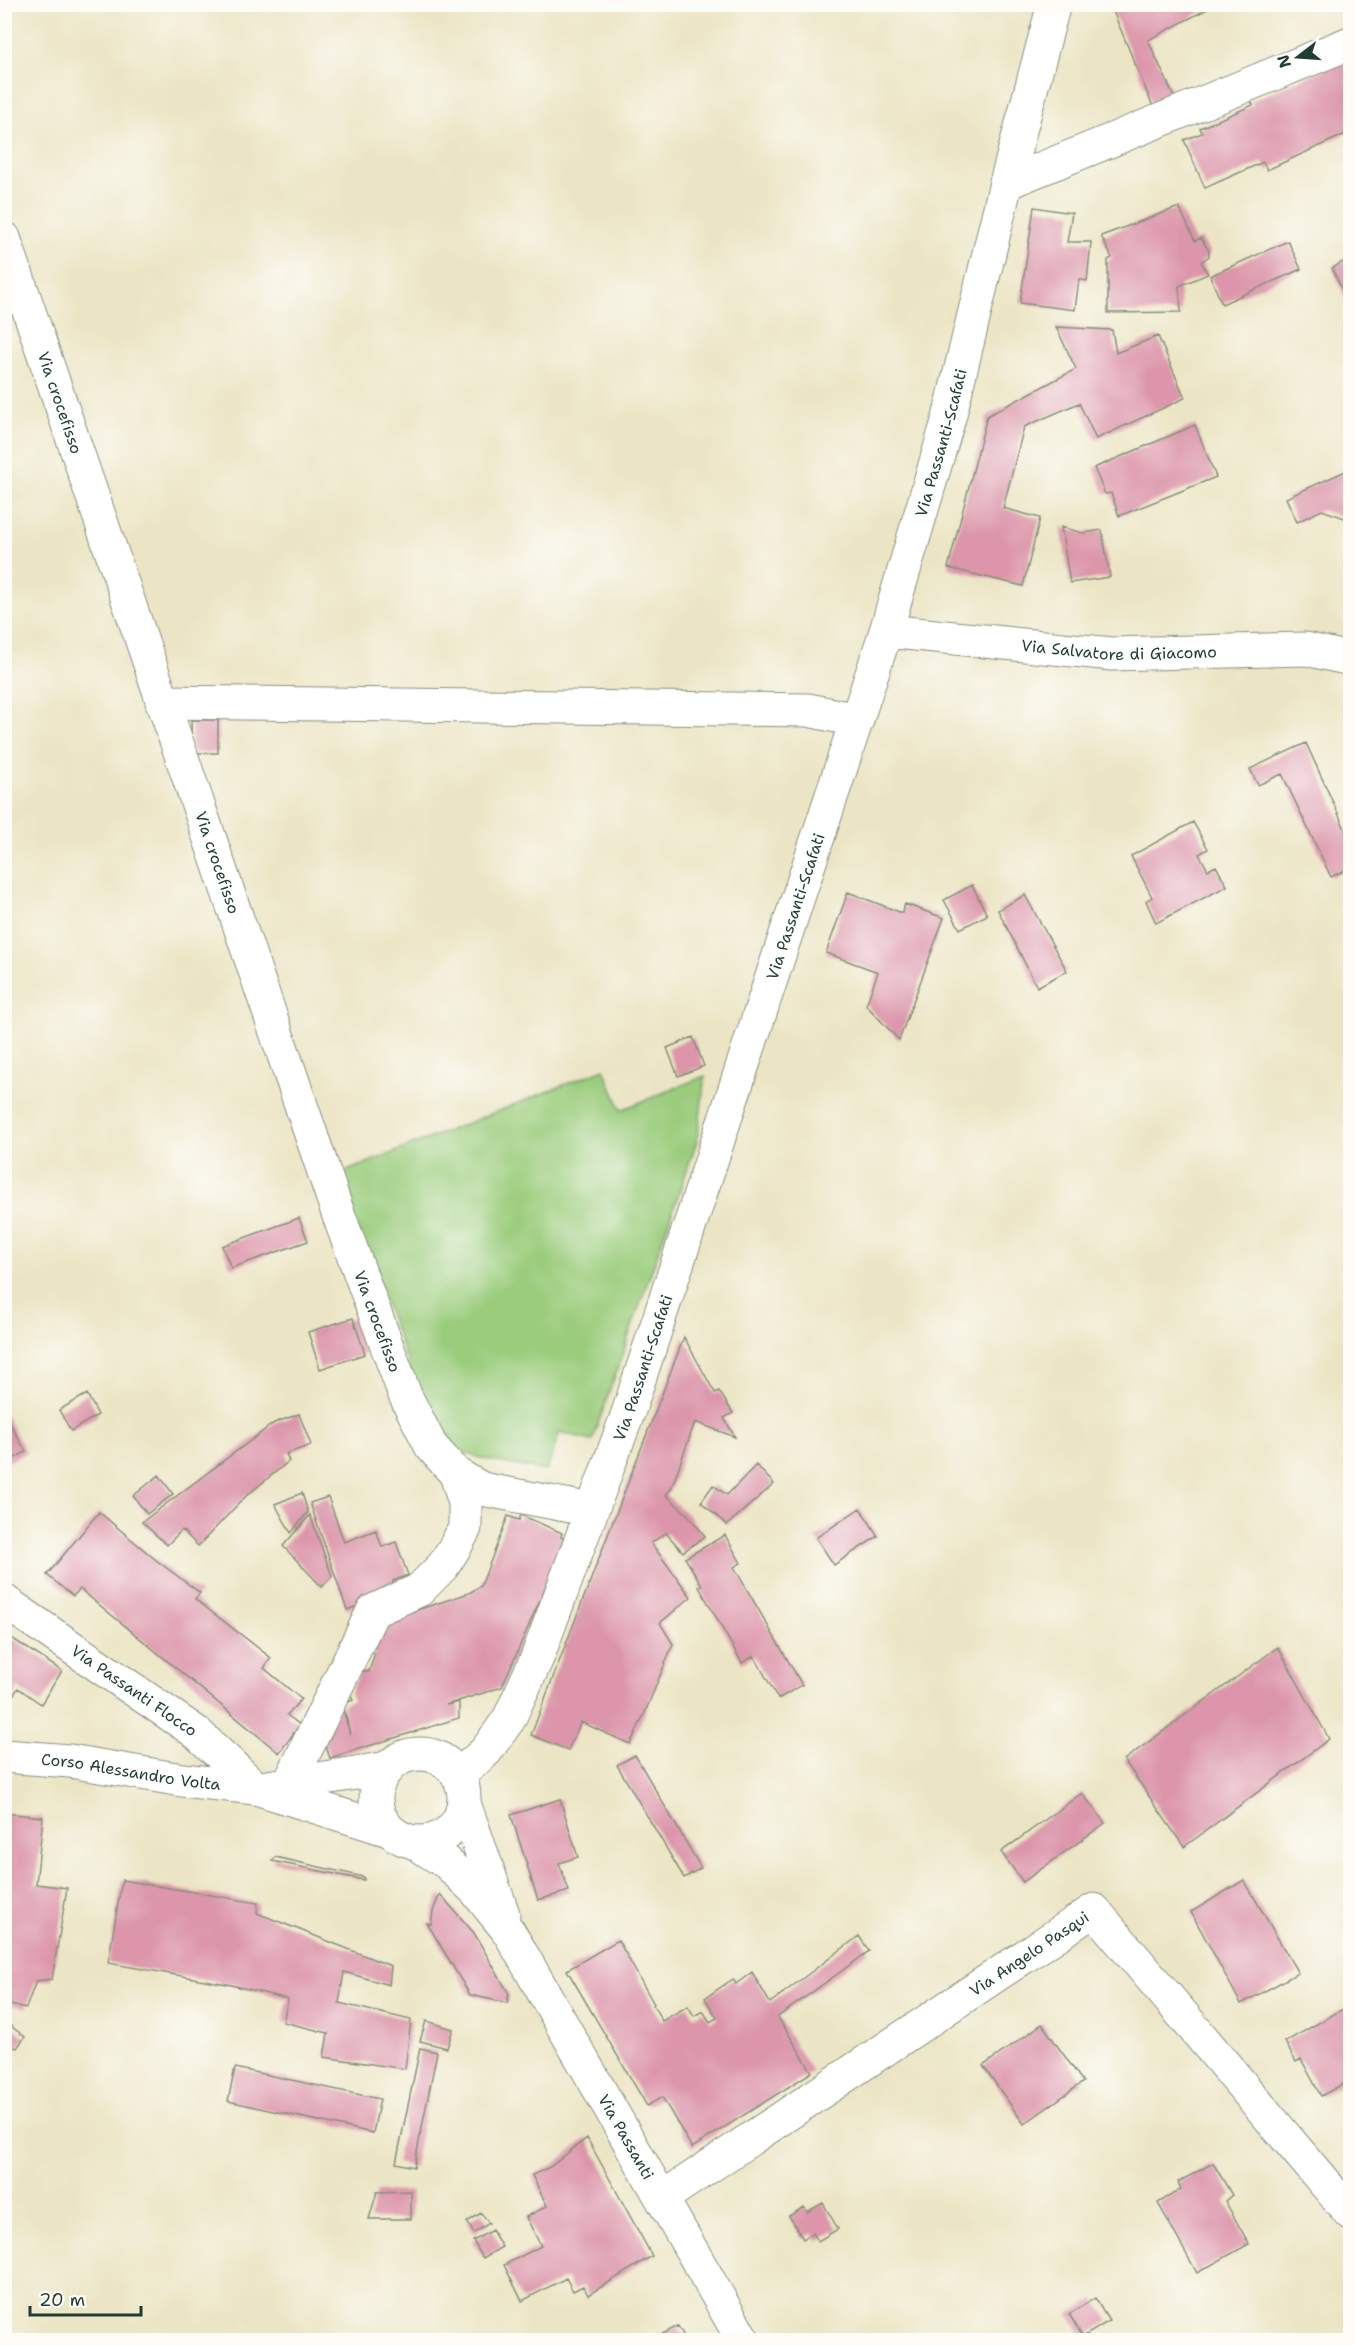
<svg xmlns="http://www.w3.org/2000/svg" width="1355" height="2345" font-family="'Shantell Sans',sans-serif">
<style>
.green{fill:#9acc7b;stroke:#5c8458;stroke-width:1.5}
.building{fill:#dc95aa}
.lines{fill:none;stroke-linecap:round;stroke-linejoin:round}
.street-casing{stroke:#86917c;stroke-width:35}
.secondary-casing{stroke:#86917c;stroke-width:35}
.street{stroke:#fff;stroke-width:33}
.secondary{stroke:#fff;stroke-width:33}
.labels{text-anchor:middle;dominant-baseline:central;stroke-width:6;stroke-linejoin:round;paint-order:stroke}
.street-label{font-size:16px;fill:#1f3d34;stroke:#fdfcf7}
</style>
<rect width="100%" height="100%" fill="#fdfcf7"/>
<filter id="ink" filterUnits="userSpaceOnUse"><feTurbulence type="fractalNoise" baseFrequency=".0167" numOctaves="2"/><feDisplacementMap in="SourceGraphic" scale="12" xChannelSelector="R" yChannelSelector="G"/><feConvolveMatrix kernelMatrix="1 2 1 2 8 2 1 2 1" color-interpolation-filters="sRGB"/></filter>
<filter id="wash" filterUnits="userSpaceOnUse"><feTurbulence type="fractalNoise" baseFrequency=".008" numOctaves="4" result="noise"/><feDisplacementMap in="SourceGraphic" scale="24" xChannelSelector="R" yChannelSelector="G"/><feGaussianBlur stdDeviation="1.35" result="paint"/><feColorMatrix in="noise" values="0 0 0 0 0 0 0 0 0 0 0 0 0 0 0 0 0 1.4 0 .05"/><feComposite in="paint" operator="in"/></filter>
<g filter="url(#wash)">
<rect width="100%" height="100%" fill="#ece5c5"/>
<path class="green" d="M604 1069 621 1110 705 1076 697 1141 592 1441 560 1432 546 1471C522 1466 474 1460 455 1448 441 1439 432 1420 424 1406L337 1175Z"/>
<g id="blocks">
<path class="building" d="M1110 4H1217L1148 40 1175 99 1154 109Z
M1350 58V132L1267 170 1263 162 1205 188 1184 140 1202 133 1200 128 1253 105 1251 101Z
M1034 207 1072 213 1067 242H1091L1087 281 1079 279 1075 310 1020 303Z
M1179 207 1195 241 1201 238 1209 251V256L1201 262 1208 274 1179 286 1181 312 1108 313V260L1112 258 1101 236Z
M1288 241 1301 269 1222 304 1210 276Z
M1350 258V307L1332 268Z
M1056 327 1112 330 1116 353 1158 336 1185 398 1096 439 1079 403 1024 427 1003 508 1040 518 1023 586 948 568 987 416 1076 369Z
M1195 425 1216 477 1119 516 1111 493 1105 494 1094 468Z
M1350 469V520L1322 510 1297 522 1286 498Z
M1061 527 1083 533 1102 530 1110 577 1070 583Z
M191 720H218V753H192Z
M1306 743 1350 840V868L1331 877 1282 774 1258 785 1250 769Z
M1193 822 1208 849 1199 854 1208 870 1216 866 1227 886 1156 923 1146 901 1152 897 1131 856Z
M972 885 987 915 960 929 944 900Z
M848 892 902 913 905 904 944 918 899 1040 866 1005 878 972 826 953Z
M1025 895 1067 971 1037 987 998 910Z
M693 1037 704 1066 678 1076 667 1048Z
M299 1218 308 1241 231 1268 222 1246Z
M353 1318 365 1354 320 1369 308 1332Z
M684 1337 715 1393 719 1391 733 1413 724 1418 735 1437 695 1422 671 1489 666 1495 689 1516 705 1536 683 1552 666 1533 651 1543 691 1597 660 1623 673 1644 644 1715 630 1744 581 1722 568 1750 531 1735Z
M87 1394 98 1415 71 1431 59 1410Z
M4 1413 26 1452 4 1464Z
M299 1414 311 1445 286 1454 289 1461 246 1496 198 1546 182 1530 167 1545 142 1522 274 1423Z
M756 1465 774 1484 727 1525 701 1502 713 1485 727 1495Z
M159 1475 173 1494 147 1514 133 1496Z
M302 1493 308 1512 291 1533 275 1504Z
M328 1497 344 1542 376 1530 382 1547 396 1542 408 1575 393 1581 397 1591 347 1610 310 1503Z
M860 1508 878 1536 834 1565 816 1538Z
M99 1512 156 1560 200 1593 195 1599 271 1658 264 1668 301 1699 287 1715 300 1725 279 1753 80 1589 73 1596 47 1575Z
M310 1515 332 1576 322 1587 283 1546Z
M521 1515 562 1533 561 1537 566 1540 502 1687 446 1705 459 1702V1718L330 1758 321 1733 342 1705 350 1735 343 1704 353 1700 350 1693 360 1671 369 1672 375 1653 363 1649 377 1623 469 1593 481 1586 508 1516 519 1520Z
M725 1535 741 1563 734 1567 802 1685 778 1699 754 1656 742 1663 699 1587 702 1585 685 1558Z
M4 1633 62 1671 41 1704 18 1688 4 1709Z
M1278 1647 1329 1739 1184 1847 1124 1760Z
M635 1755 701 1868 684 1878 617 1765Z
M1082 1793 1105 1823 1023 1882 1001 1852Z
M560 1799 578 1857 559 1863 569 1891 538 1900 511 1815Z
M4 1813 43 1817 36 1884 67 1888 52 1979 36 1981 26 2008 4 2004Z
M275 1857 364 1877V1880L272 1861Z
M122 1880 258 1903 257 1913 391 1966 389 1985 344 1972 339 2003 411 2020 405 2069 324 2057 328 2033 283 2022 288 1999 227 1984 108 1963Z
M1244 1880 1298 1973 1241 2004 1191 1912Z
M440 1894 474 1933 509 1994 507 2003 470 1995 427 1923 431 1924 433 1911Z
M859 1936 869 1951 778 2017 812 2072 692 2148 662 2097 647 2106 567 1970 618 1940 654 2004 653 2005 662 2021 688 2006 694 2016 703 2011 710 2022 717 2018 705 1998 733 1979 736 1984 752 1972 770 2003Z
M1350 2005V2080L1321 2096 1301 2059 1296 2062 1285 2042Z
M426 2021 453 2029 447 2048 420 2041Z
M8 2024 25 2037 17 2048 4 2044V2029Z
M1042 2024 1083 2082 1024 2124 983 2066Z
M420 2048 437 2052 414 2167 396 2163Z
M235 2068 380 2099 373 2133 228 2101Z
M587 2138 652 2256 588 2295 583 2286 573 2291 566 2278 522 2301 504 2265 541 2246 526 2217 547 2206 532 2175 550 2167Z
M1213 2163 1232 2195 1225 2201 1249 2244 1197 2273 1158 2203 1181 2189 1178 2182Z
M411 2191V2219H369L377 2192Z
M823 2203 838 2229 818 2241 813 2233 803 2239 789 2216 804 2207 807 2212Z
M481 2213 489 2223 474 2233 467 2222Z
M492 2230 502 2247 483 2258 473 2241Z
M1095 2298 1109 2321 1083 2337 1069 2314Z
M678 2326 686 2340H651Z"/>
</g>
</g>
<g filter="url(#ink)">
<use href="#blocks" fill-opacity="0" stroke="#86917c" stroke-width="1.5"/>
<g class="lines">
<defs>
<g id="street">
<path d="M1006 183 1350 43"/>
<path id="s1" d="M4 238 339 1216 405 1395 431 1446 456 1474 482 1489 591 1510"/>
<path id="s2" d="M886 631 1112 654 1306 649 1350 659"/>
<path d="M162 702 808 710 857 720"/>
<path d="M289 1784 373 1611 419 1590 443 1566 455 1547 465 1528V1503L456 1474"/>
<path id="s3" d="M662 2198 1094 1910 1350 2213"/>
</g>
<g id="secondary">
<path id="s4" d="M4 1601 197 1733 256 1788"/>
<circle cx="420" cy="1798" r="44"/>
<path id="s5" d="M4 1756 70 1761 182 1780 256 1788 389 1830"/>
<path id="s6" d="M458 1776 486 1751 509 1719 537 1658 627 1416 886 631 949 418 1006 183 1054 4"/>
<path d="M267 1787 388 1768"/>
<path d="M464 1803 503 1914"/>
<path id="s7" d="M414 1842 447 1863 476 1891 509 1932 743 2340"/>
</g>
</defs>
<use href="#street" class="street-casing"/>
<use href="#secondary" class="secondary-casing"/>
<use href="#street" class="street"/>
<use href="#secondary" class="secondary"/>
</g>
</g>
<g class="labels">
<g class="street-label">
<text stroke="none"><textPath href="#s1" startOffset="174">Via crocefisso</textPath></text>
<text stroke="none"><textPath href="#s6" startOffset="1425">Via Passanti-Scafati</textPath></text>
<text stroke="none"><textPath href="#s2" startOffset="234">Via Salvatore di Giacomo</textPath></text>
<text stroke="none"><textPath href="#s1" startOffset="660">Via crocefisso</textPath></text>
<text stroke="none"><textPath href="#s6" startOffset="939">Via Passanti-Scafati</textPath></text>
<text stroke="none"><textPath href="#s1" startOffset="1146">Via crocefisso</textPath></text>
<text stroke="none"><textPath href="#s6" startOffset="453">Via Passanti-Scafati</textPath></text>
<text stroke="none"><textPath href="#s4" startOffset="158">Via Passanti Flocco</textPath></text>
<text stroke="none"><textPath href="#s5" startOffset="128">Corso Alessandro Volta</textPath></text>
<text stroke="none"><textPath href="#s3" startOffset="441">Via Angelo Pasqui</textPath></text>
<text stroke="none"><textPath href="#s7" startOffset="368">Via Passanti</textPath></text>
</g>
</g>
<rect width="1355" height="2345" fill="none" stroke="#fdfcf7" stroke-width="24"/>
<g transform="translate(1298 57) rotate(253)" stroke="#fdfcf7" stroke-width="4.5" paint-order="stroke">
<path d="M0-4.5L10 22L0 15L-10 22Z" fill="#1f3d34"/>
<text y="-9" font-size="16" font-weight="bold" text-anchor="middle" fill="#1f3d34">N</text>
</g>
<path d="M30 2306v9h111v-9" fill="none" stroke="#1f3d34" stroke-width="3"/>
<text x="39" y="2306" font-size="18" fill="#1f3d34" stroke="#fdfcf7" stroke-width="4.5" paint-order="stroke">20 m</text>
</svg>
